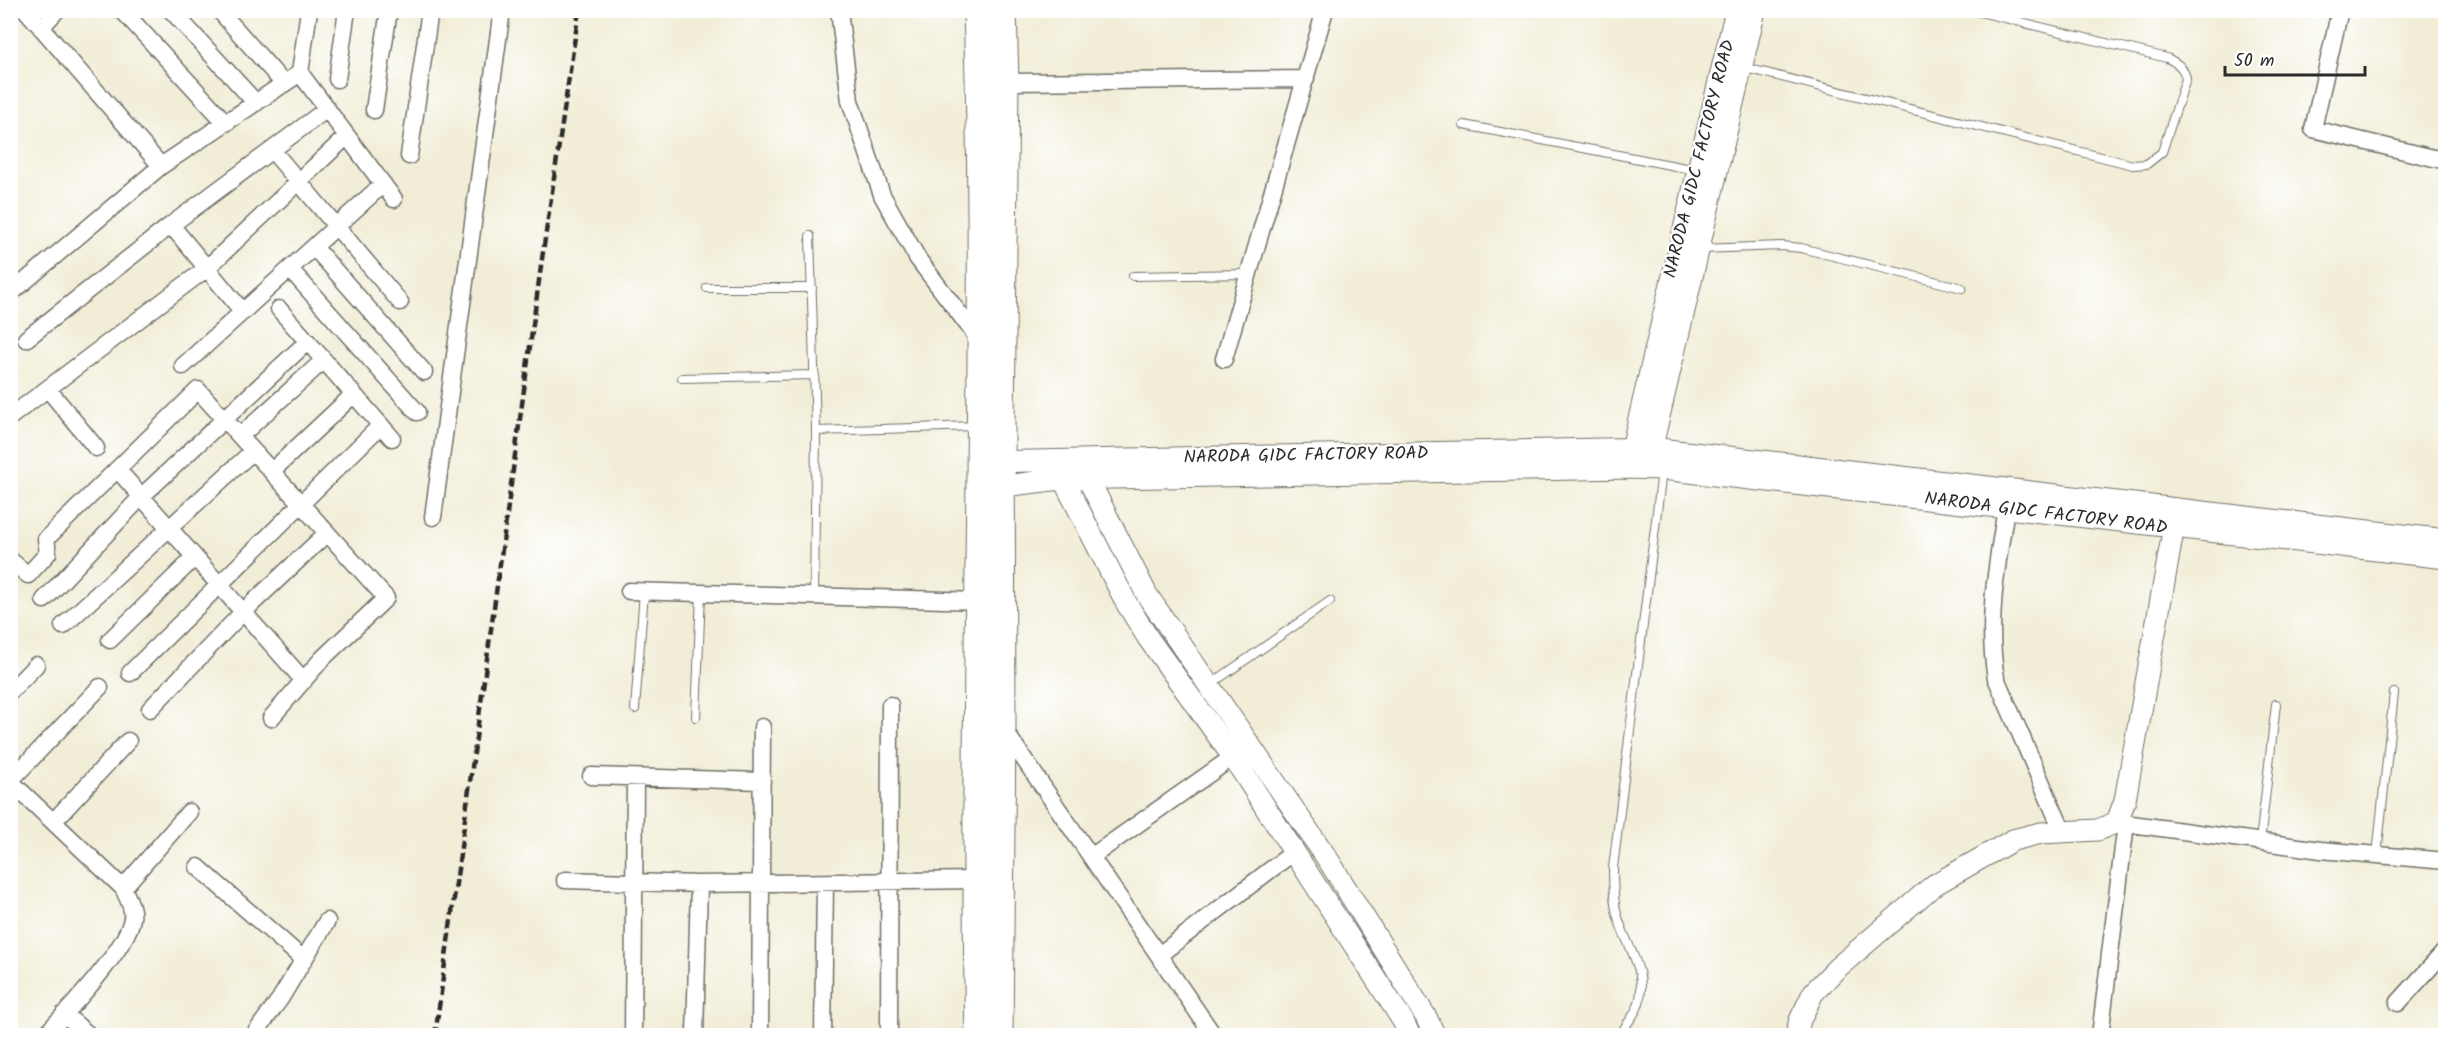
<svg xmlns="http://www.w3.org/2000/svg" width="2456" height="1046" font-family="Kalam,sans-serif">
<style>
.lines{fill:none;stroke-linecap:round;stroke-linejoin:round}
.service-casing{stroke:#706f67;stroke-width:10}
.minor-casing{stroke:#706f67;stroke-width:19}
.tertiary-casing{stroke:#706f67;stroke-width:23}
.primary-casing{stroke:#706f67;stroke-width:29}
.service{stroke:#fff;stroke-width:8}
.minor{stroke:#fff;stroke-width:16}
.tertiary{stroke:#fff;stroke-width:21}
.primary{stroke:#fff;stroke-width:27}
.rail{stroke:#2b2b2b;stroke-width:4.5;stroke-dasharray:9 4.5;stroke-linecap:butt}
.labels{text-anchor:middle;dominant-baseline:central;stroke-width:4.5;stroke-linejoin:round;paint-order:stroke}
.street-label{font-size:18px;fill:#2b2b2b;stroke:#fff}
</style>
<rect width="100%" height="100%" fill="#fff"/>
<filter id="ink" filterUnits="userSpaceOnUse"><feTurbulence type="fractalNoise" baseFrequency=".0167" numOctaves="2"/><feDisplacementMap in="SourceGraphic" scale="12" xChannelSelector="R" yChannelSelector="G"/><feConvolveMatrix kernelMatrix="1 2 1 2 8 2 1 2 1" color-interpolation-filters="sRGB"/></filter>
<filter id="wash" filterUnits="userSpaceOnUse"><feTurbulence type="fractalNoise" baseFrequency=".008" numOctaves="4" result="noise"/><feDisplacementMap in="SourceGraphic" scale="24" xChannelSelector="R" yChannelSelector="G"/><feGaussianBlur stdDeviation="1.35" result="paint"/><feColorMatrix in="noise" values="0 0 0 0 0 0 0 0 0 0 0 0 0 0 0 0 0 1.4 0 .05"/><feComposite in="paint" operator="in"/></filter>
<g filter="url(#wash)">
<rect width="100%" height="100%" fill="#f1edd7"/>
</g>
<g filter="url(#ink)">
<g class="lines">
<defs>
<path id="service" d="M1742 67 2133 165 2147 164 2162 152 2186 79C2184 67 2177 63 2167 58L1972 10
M1464 125 1696 170
M810 236 816 431 814 596
M1700 249 1782 246 1801 248 1962 288
M1133 276 1249 274
M707 288H812
M682 378 815 375
M816 431 978 426
M1208 686 1330 601
M635 709 644 592
M696 717 701 593
M2260 842 2276 704
M2377 855 2394 693
M1620 1036C1625 1024 1636 1015 1639 1003 1648 969 1625 945 1617 914 1613 899 1613 883 1613 868L1662 471"/>
<path id="minor" d="M26 10 161 166 300 73
M122 10 226 123
M171 10 256 103
M219 10 284 84
M309 10 300 73 394 199
M839 10 850 101 882 195 918 259 980 341
M2340 10 2313 129 2446 161
M41 28 57 10
M337 79 347 10
M1005 82 1306 79
M374 110 389 10
M272 150 400 302
M409 156 430 10
M171 225 243 312
M314 247 424 372
M290 269 417 412
M10 294 161 166
M279 309 392 438
M26 339 171 225 327 109
M1224 359 1325 10
M183 366 383 184
M48 389 96 448
M10 417 207 268 347 136
M240 436 324 360
M117 469 304 681
M272 471 354 394
M2006 509C1997 564 1986 622 1996 678L2063 832
M433 517 502 10
M10 560 28 575 48 553 46 539 198 390 386 598 322 659 271 718
M629 591 979 601
M44 600 141 497 307 342
M63 626 253 451
M110 640 194 558
M130 673 381 425
M10 692 36 665
M150 709 243 612 327 533
M1004 730 1214 1036
M591 776 762 781
M10 781 123 888C127 897 134 908 132 918 128 948 67 1012 44 1036
M10 781 100 687
M54 821 128 741
M2117 822 2321 850 2446 861
M1091 857 1233 757
M198 867 304 960
M565 880 699 884
M123 888 189 812
M1159 955 1295 851
M2398 1003 2446 950
M64 1014 90 1036
M253 1036 280 999 327 921
M633 1036 635 778
M695 1036 699 884 975 880
M760 1036 762 727
M823 1036 825 883
M889 1036 890 705
M2100 1036 2126 823"/>
<path id="tertiary" d="M1629 461 1736 10
M987 462 1651 448 2446 540
M1648 463 1755 10
M1082 467 1147 595 1329 861 1426 1017 1435 1036
M1058 469 1127 604 1148 638 1233 757 1403 1021 1410 1036
M988 488 1061 479 1627 468 1662 469 2446 558
M1796 1036 1800 1020 1813 993 1836 969 1934 885 2013 840 2041 833 2098 830 2117 822 2125 800 2176 515"/>
<path id="primary" d="M977 10C989 352 971 694 979 1036
M999 1036 1002 727 1001 425 1005 82 1003 10"/>
</defs>
<use href="#service" class="service-casing"/>
<use href="#minor" class="minor-casing"/>
<use href="#tertiary" class="tertiary-casing"/>
<use href="#primary" class="primary-casing"/>
<use href="#service" class="service"/>
<use href="#minor" class="minor"/>
<use href="#tertiary" class="tertiary"/>
<use href="#primary" class="primary"/>
<path class="rail" d="M435 1036 542 259 579 10"/>
</g>
</g>
<g class="labels">
<g class="street-label">
<text transform="translate(1700 159) rotate(-76)">NARODA GIDC FACTORY ROAD</text>
<text transform="translate(1306 456) rotate(-1)">NARODA GIDC FACTORY ROAD</text>
<text transform="translate(2046 514) rotate(7)">NARODA GIDC FACTORY ROAD</text>
</g>
</g>
<rect width="2456" height="1046" fill="none" stroke="#fff" stroke-width="36"/>
<path d="M2225 66v9h140v-9" fill="none" stroke="#2b2b2b" stroke-width="3"/>
<text x="2234" y="66" font-size="18" fill="#2b2b2b" stroke="#ffffff" stroke-width="4.5" paint-order="stroke">50 m</text>
</svg>
